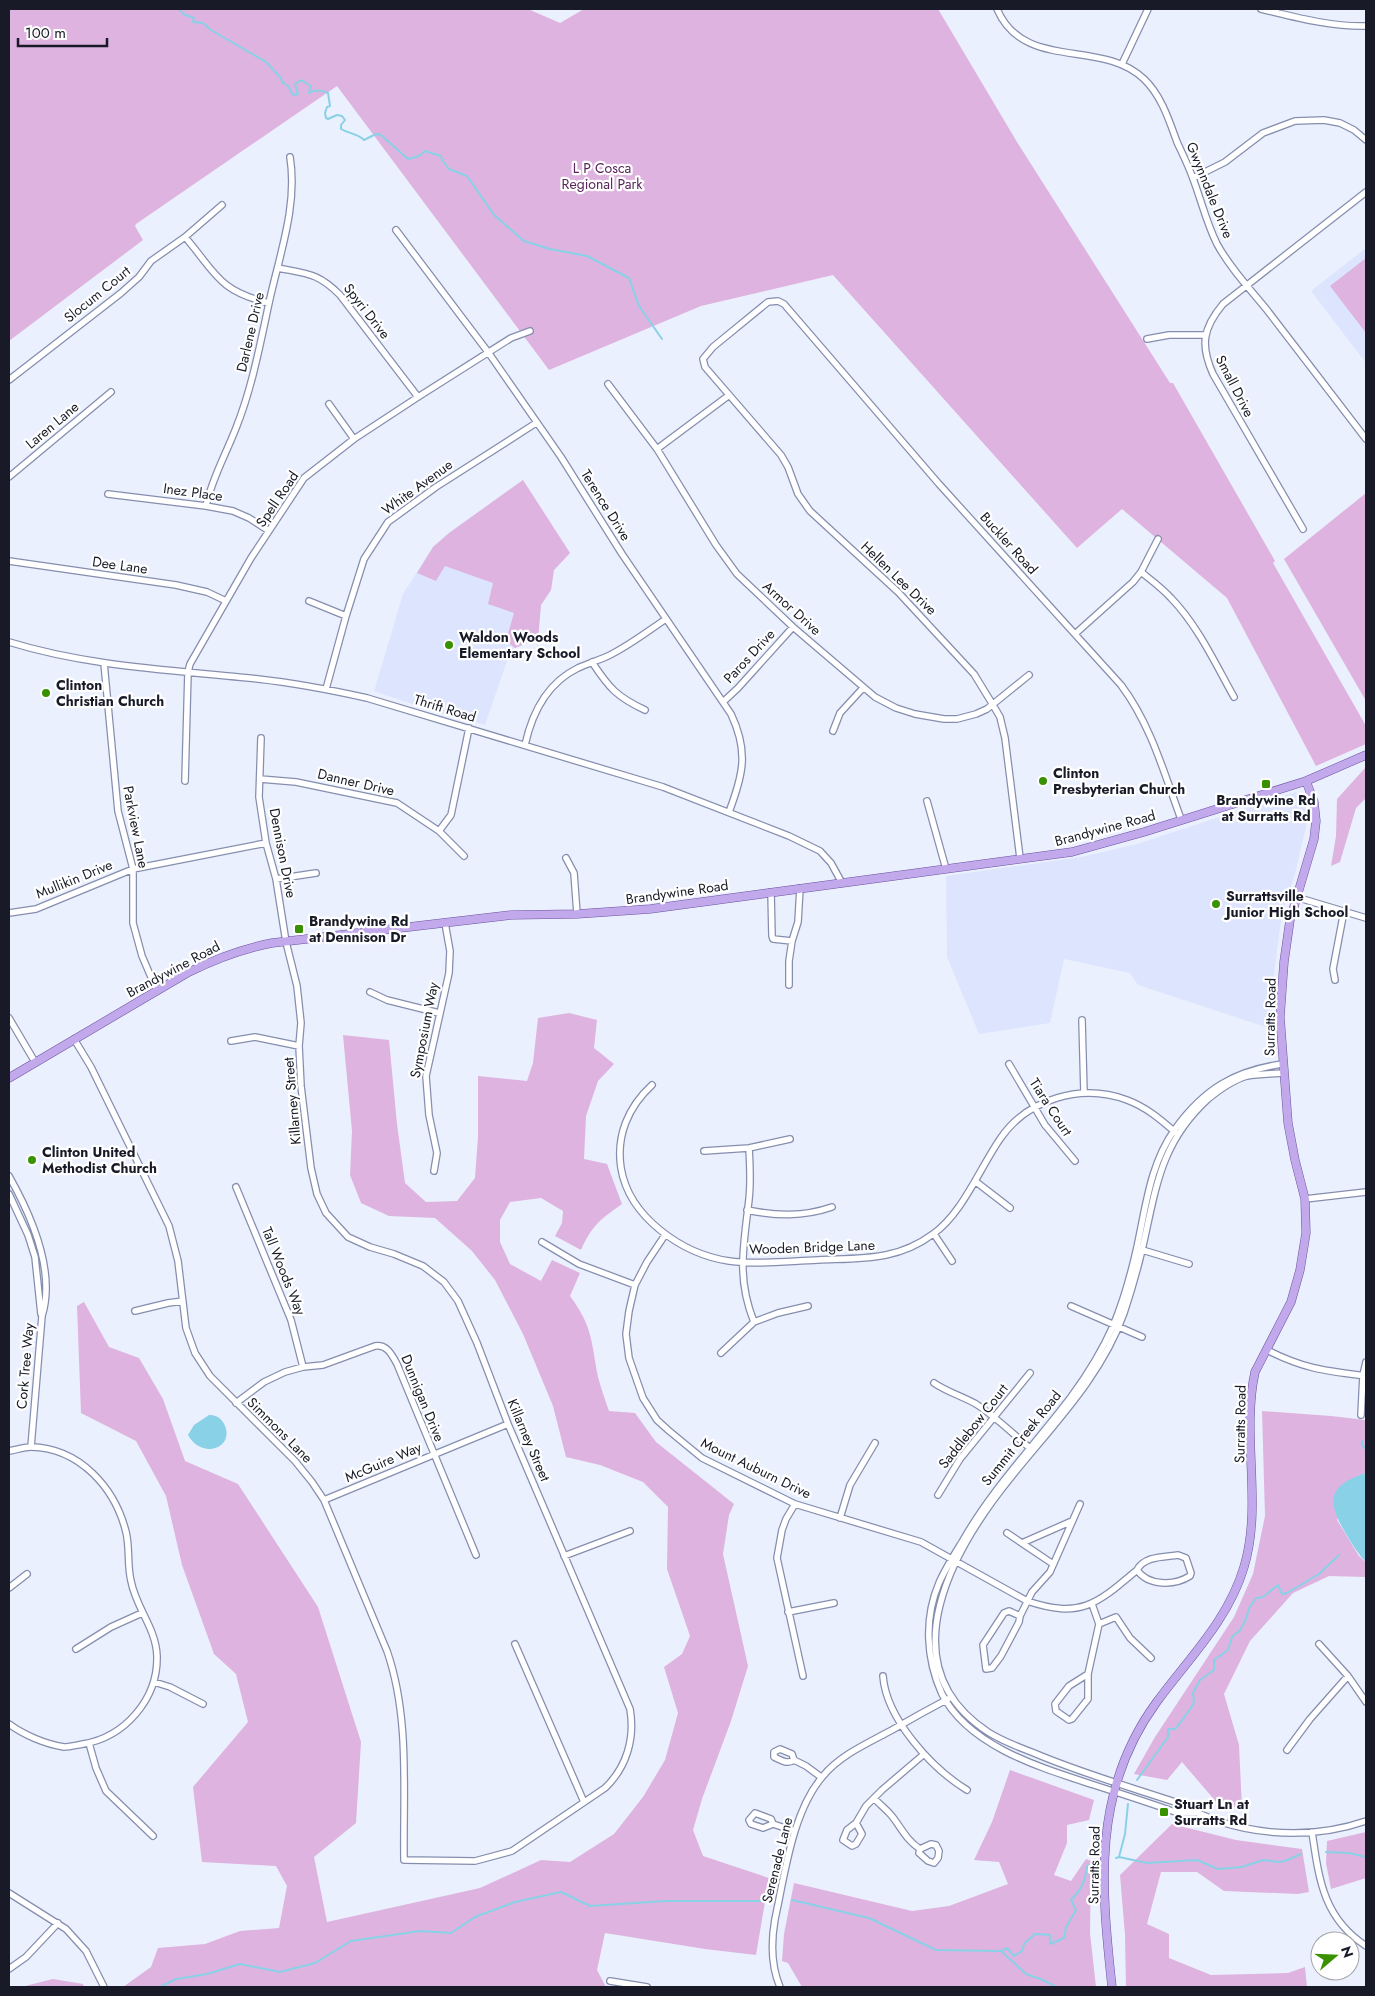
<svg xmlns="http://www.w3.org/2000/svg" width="1375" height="1996" font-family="Jost,sans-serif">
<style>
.built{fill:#dde4fd}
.green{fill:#deb3df}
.water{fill:#89d1e6}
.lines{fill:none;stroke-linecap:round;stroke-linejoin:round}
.stream{stroke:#89d1e6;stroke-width:2}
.minor-casing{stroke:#858eae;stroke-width:8}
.major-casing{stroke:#6b529f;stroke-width:9}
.minor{stroke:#fff;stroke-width:5.5}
.major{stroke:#c1a9ec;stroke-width:8}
.poi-dot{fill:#399100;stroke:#fff;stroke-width:2}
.labels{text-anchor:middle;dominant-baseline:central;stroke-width:4.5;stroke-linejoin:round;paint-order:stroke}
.park-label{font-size:14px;fill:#57245a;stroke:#fff}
.street-label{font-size:14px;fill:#181b27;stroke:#fff}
.poi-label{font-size:14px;font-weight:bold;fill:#181b27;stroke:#fff;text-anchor:start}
</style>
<rect width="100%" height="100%" fill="#ebf0fe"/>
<path class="built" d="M1366 248V363L1311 291Z
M523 480 570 553 554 570 551 590 541 605 538 639 515 648 508 658 485 725 430 710 374 691 403 594 433 547 449 533Z
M1296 792 1305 802 1308 818 1295 874 1282 913 1272 989V1029L1138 985 1130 973 1064 959 1050 1023 979 1034 947 957 946 876 1081 857 1137 844Z"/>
<path class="green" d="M9 9H528L560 23 584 9H938L1017 142 1170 383H1173L1275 561 1273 563 1366 726V744L1316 766 1227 598 1122 509 1077 548 833 275 701 306 549 370 337 86 136 224 135 226 143 240 9 341Z
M1366 258V333L1330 286Z
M523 480 570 553 554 570 551 590 541 605 538 639 515 648 506 641 514 613 488 604 493 583 445 566 436 581 417 573 433 547 449 533Z
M1366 493V701L1284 559Z
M1366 767V798L1356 808 1340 862 1331 866 1336 836 1337 799Z
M569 1013 597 1020 594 1048 614 1064 598 1081 586 1116 584 1159 607 1164 622 1204C601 1219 592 1225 581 1250L555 1236 562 1223 563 1211 541 1198 510 1202 500 1220V1242L510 1264 541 1281 552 1260 580 1273 570 1296C593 1327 591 1341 598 1377 601 1388 605 1400 609 1411L635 1413 656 1442 734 1504 729 1515 723 1554 748 1666 731 1721 702 1799 693 1830 703 1856 769 1878 756 1955 705 1949 605 1933 597 1970 606 1987H123L151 1967 158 1948 205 1944 240 1931 279 1928 287 1886 276 1866 202 1862 193 1787 248 1722 236 1674 214 1654 182 1565 166 1496 136 1441 81 1413 77 1306 84 1302 109 1347 139 1358 163 1399 185 1461 238 1484 318 1607 361 1742 356 1823 314 1857 327 1922 480 1888 541 1860 570 1862 614 1834 643 1797 665 1760 678 1713 664 1667 682 1654 690 1636 667 1569 668 1507 643 1482 600 1465 566 1457 553 1406 523 1334 495 1280 472 1251 435 1218 389 1216 361 1203 350 1175 352 1131 343 1035 389 1040 397 1124 405 1183 426 1202 457 1201 475 1178 478 1137V1076L527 1081 533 1063 538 1018Z
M1262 1411 1331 1416 1366 1420V1473L1358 1476 1337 1520 1359 1556 1366 1562V1577L1329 1576 1293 1593 1250 1641 1224 1694 1239 1745 1242 1808 1218 1804 1182 1762 1167 1780 1134 1774 1155 1737 1234 1617 1253 1574 1265 1516Z
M1010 1770 1094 1800 1089 1820 1067 1825V1843L1054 1875 1071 1881 1086 1859 1091 1861 1090 1933 1096 1987H802L788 1963 782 1961 784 1934 794 1883 912 1911 949 1906 1008 1884 999 1862 974 1860 992 1822Z
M1172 1824 1236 1840 1302 1849 1309 1892 1298 1894 1224 1891 1197 1872H1161L1147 1924 1169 1934V1958L1211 1975 1288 1973 1305 1967 1307 1987H1126L1125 1935 1120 1875Z
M1366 1832V1878L1331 1889 1326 1863 1327 1841Z
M53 1979 83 1984 84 1987H21Z"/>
<path class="water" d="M209 1415C216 1415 219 1417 223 1422 238 1447 202 1461 188 1435L194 1425Z
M1366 1473V1562C1358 1554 1352 1544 1346 1534 1326 1501 1328 1485 1366 1473Z"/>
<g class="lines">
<path class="stream" d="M179 9 183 14 194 18 193 22 203 23 211 30 266 62 280 77 283 83 288 86 293 95 298 94 295 84 301 80 311 86 309 93C316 89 322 90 328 93L330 106 327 107 325 113 326 118 328 119 337 115 342 116 345 120 341 125V129C349 134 357 133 364 140L376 134 381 135 408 159 419 156 425 151 441 156 442 160 449 169 467 176 494 215 524 241 550 249 587 256 629 278 639 306 662 339
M1362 1441V1445L1366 1449
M1137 1780 1168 1737V1729H1175C1178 1726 1193 1706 1194 1702 1194 1699 1193 1696 1193 1693L1200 1680 1214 1670V1660L1228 1650 1232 1637 1240 1630 1246 1619 1249 1608 1256 1598 1263 1597 1278 1585 1282 1594 1287 1593 1319 1574 1339 1555
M1326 1852 1349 1853 1366 1857
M1119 1857 1125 1834 1128 1804
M1116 1858 1119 1857 1147 1863 1197 1860 1218 1869 1242 1867 1263 1860 1279 1862 1285 1861 1301 1854
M792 1900 869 1918 936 1950 1001 1951 1026 1974 1043 1980 1056 1987
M1001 1951 1007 1948 1014 1956 1022 1951 1024 1944 1035 1934 1050 1935V1944L1064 1938 1066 1927 1076 1910 1071 1900C1082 1889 1085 1881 1087 1866L1090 1865
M160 1987 176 1979 207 1974 240 1964 280 1972 315 1963 351 1941 420 1931 451 1933 475 1917 515 1902 561 1892 590 1906 665 1901H767"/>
<defs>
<path id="minor" d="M997 9C1024 72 1101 38 1144 79 1161 95 1169 120 1177 142 1182 153 1188 165 1192 176 1201 199 1206 222 1217 244 1230 268 1250 289 1267 310 1300 353 1333 396 1366 439
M1261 9C1295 17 1331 27 1366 26
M1122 64 1148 9
M1193 178 1225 162 1263 133 1295 121 1324 120 1340 123 1354 130 1366 140
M396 230 488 352 561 457 622 554 731 714C749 752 743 775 729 812
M185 237C216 273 218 291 269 303
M278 268C308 274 318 273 340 295L418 397
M1147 339 1169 335H1205
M9 380 121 293 139 277 151 261 185 237 222 205
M608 384 657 449 716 545 737 574 793 627 875 697 896 708 915 714 944 719H957L976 714 987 709 1029 675
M329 404 354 439
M657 449 728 396
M9 477 111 392
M108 494 206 506 233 511 249 518 269 531
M206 506C212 478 226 454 236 428 252 388 260 345 269 303 279 256 298 206 290 157
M1303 529 1213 374C1200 345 1203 328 1223 304L1366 192
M9 561 176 585 207 592 226 601
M1141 572C1151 580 1162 588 1171 598 1198 626 1215 663 1234 697
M309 601 346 616
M1075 634 1133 582 1141 572 1158 539
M9 642C90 667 175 670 258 679 295 683 331 690 367 698L663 787 789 836 820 851 831 863 842 883
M592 662C609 688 617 697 645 710
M104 663 118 811 133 869V923L142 956 157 991
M326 689 346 616 364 559 388 522 436 487 536 423
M723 702 738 688 793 627
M833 731 840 713 863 688
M525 745C532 713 547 683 578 668 589 663 600 660 610 655 630 645 648 631 666 619
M260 779 296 782 397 803 439 831 464 856
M185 781 188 672 190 664 251 558 304 478 354 439 418 397 511 338 530 331
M927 801 946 869
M439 831 451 815 469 728
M566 858 574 873 577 914
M1020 858 1005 738 1000 717 993 705 974 674 898 592 810 511 798 494 788 467 781 455 705 367 703 359 713 347 768 302 778 301 784 304 939 484 1121 685C1151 725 1164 773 1181 819
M276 879 316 873
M771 892 772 936 773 939 792 941
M1296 897 1366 918
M9 913 36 909 133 869 266 843
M1335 980 1333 969 1344 911
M789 985V961L792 941 798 922 800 888
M370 992 387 1000 439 1013
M9 1018 35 1062
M1082 1020 1084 1093
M74 1039 91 1067 169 1226 178 1261 186 1328 195 1353 210 1376 295 1461 312 1482 324 1500 387 1651C410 1717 403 1791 404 1860L475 1861 512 1851 605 1788C627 1767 635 1738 630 1709L508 1424 477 1343 458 1301 444 1282 423 1266 394 1254 370 1247 348 1237 326 1213 317 1194 311 1168 301 1086 299 1046 301 1023 297 986 286 942 276 879 266 843 259 797 261 738
M231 1041 255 1037 299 1046
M1009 1064 1045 1125 1075 1161
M1283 1073C1271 1074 1259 1074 1247 1076 1233 1080 1219 1090 1208 1099 1159 1144 1156 1190 1142 1250 1137 1271 1131 1292 1124 1313 1102 1376 1053 1425 1012 1476 955 1546 885 1664 988 1732 1002 1741 1018 1747 1034 1753 1081 1773 1130 1787 1178 1803 1234 1835 1305 1842 1366 1821
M652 1085C628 1107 616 1136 621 1168 629 1217 682 1254 729 1261 758 1265 789 1261 818 1260 861 1258 897 1261 933 1234 962 1214 980 1168 1000 1139 1027 1099 1081 1083 1127 1100 1146 1107 1160 1119 1175 1132
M749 1148C750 1165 751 1182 749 1199 744 1245 736 1277 754 1322
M704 1151 749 1148 790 1139
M434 1171 437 1153 429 1115 426 1076 449 973 450 951 445 923
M9 1176C31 1215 56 1271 42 1316L31 1447
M975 1181 1010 1208
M236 1187 291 1320 303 1367
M9 1194 28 1235 35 1257 41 1314
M1305 1199 1366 1192
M747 1210C776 1216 803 1217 832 1207
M934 1234 952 1261
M665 1235 647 1262 635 1285 629 1311 626 1334 629 1358 643 1398 657 1420 668 1430 702 1458 795 1504 921 1542 1027 1601C1081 1619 1097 1604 1137 1570
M542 1242 579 1264 635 1285
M1139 1249 1189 1264
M1071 1306 1142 1337
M135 1311 168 1303 183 1301
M1267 1350C1304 1369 1326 1371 1366 1376
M721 1353 754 1322 778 1313 808 1306
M934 1383C947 1392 962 1396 976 1404 996 1417 1013 1434 1031 1449
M236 1403 264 1382 285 1372 303 1367 323 1365 375 1346C387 1344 392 1355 397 1364L476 1555
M1361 1415 1363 1375 1366 1362
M9 1451C16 1450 24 1447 31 1447 80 1448 115 1488 126 1532 130 1548 127 1565 131 1581 136 1608 156 1628 157 1656 158 1699 125 1737 83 1744 77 1745 70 1747 64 1747 45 1744 24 1735 9 1724
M938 1495 960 1459 1030 1373
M324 1500 508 1424
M795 1504 786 1519 782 1530 777 1558 803 1676
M840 1518 850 1485 875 1443
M1007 1533 1053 1564
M1022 1543 1072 1521
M1178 1555 1186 1558 1191 1573 1190 1576C1174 1586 1148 1586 1137 1570 1144 1556 1164 1557 1178 1555Z
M564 1556 630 1531
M9 1588 27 1574
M788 1612 834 1603
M1020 1616 1009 1611 1004 1613 983 1645 986 1669 992 1668 1001 1656 1019 1622 1020 1616 1032 1592 1050 1572 1080 1504
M1099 1624 1116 1617 1130 1638 1151 1658
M515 1644 584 1802
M1319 1644 1348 1676 1366 1702
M76 1649 111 1627 142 1613
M1088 1674 1069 1686 1055 1704 1056 1711 1069 1720 1072 1719 1088 1699V1674L1099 1624 1092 1604
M883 1676C886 1718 931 1768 967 1790
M154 1682 170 1687 203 1704
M89 1743 96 1768 106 1791 153 1836
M1287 1750 1310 1719 1348 1676
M794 1760 792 1754 780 1749 774 1752V1757C781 1760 787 1765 794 1760L806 1766 821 1777
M874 1798C879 1804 886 1809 891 1815 901 1827 906 1840 920 1849L919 1853 928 1861 934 1863 938 1858 939 1851 936 1845 931 1844 920 1849
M1195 1813H1178C1150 1803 1122 1794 1094 1785 1042 1768 969 1747 942 1694 926 1659 924 1618 939 1583 945 1569 954 1555 962 1542 992 1489 1034 1446 1071 1397 1087 1375 1102 1351 1113 1326 1124 1300 1131 1274 1137 1247 1146 1206 1150 1164 1175 1129 1204 1089 1234 1071 1282 1064
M856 1823 862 1834 856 1844 852 1846 843 1840 847 1830 856 1823 866 1806 882 1790 923 1755
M773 1824 763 1828 751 1824 749 1820 755 1813 771 1819 773 1824 794 1831
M1312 1832C1319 1879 1323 1918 1366 1946
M9 1893 66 1929 86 1951 104 1987
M9 1969 26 1957 58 1923
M610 1981 647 1987
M780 1987C771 1966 771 1942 775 1919 785 1874 792 1812 823 1776 840 1755 868 1743 892 1730 911 1719 929 1709 948 1699"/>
<path id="major" d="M9 1078 187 973C215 959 241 949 272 943L511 915 577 914 650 909 1072 852 1144 832 1306 781 1366 755
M1112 1987C1101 1885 1092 1791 1156 1703 1188 1659 1228 1621 1244 1567 1263 1504 1241 1436 1255 1372L1291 1302 1300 1270 1306 1233 1305 1199 1295 1160 1288 1123 1280 1017 1284 962 1290 920 1314 839 1316 821 1314 802 1306 781"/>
</defs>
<use href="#minor" class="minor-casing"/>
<use href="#major" class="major-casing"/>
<use href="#minor" class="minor"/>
<use href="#major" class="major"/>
</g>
<g class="poi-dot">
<circle cx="449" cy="645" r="5"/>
<circle cx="46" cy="693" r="5"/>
<circle cx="1043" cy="781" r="5"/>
<rect x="1261" y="779" width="10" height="10" rx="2.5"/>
<circle cx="1216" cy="904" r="5"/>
<rect x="294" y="924" width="10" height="10" rx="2.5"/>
<circle cx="32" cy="1160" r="5"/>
<rect x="1159" y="1807" width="10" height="10" rx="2.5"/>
</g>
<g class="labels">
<g class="park-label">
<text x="602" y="168">L P Cosca<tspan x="602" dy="16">Regional Park</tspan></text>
</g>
<g class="street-label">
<text transform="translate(1210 190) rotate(68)">Gwynndale Drive</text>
<text transform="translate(97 294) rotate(-39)">Slocum Court</text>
<text transform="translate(367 311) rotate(52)">Spyri Drive</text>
<text transform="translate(250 332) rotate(-77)">Darlene Drive</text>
<text transform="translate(1235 386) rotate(63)">Small Drive</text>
<text transform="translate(52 425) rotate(-40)">Laren Lane</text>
<text transform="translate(417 487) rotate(-36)">White Avenue</text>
<text transform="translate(193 492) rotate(8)">Inez Place</text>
<text transform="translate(277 499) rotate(-56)">Spell Road</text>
<text transform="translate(606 505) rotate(58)">Terence Drive</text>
<text transform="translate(1009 543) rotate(48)">Buckler Road</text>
<text transform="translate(120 565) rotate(8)">Dee Lane</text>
<text transform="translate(899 578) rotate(44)">Hellen Lee Drive</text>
<text transform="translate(792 608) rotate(42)">Armor Drive</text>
<text transform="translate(749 656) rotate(-47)">Paros Drive</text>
<text transform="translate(445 708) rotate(17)">Thrift Road</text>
<text transform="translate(356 782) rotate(13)">Danner Drive</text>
<text transform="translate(136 827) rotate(79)">Parkview Lane</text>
<text transform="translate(1105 828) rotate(-15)">Brandywine Road</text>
<text transform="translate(283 853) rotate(79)">Dennison Drive</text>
<text transform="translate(74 879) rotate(-22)">Mullikin Drive</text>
<text transform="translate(677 892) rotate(-8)">Brandywine Road</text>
<text transform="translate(173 969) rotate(-28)">Brandywine Road</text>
<text transform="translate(1270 1017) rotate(-89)">Surratts Road</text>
<text transform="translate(424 1030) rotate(-79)">Symposium Way</text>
<text transform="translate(292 1101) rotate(-95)">Killarney Street</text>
<text transform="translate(1051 1107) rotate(57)">Tiara Court</text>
<text transform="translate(812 1247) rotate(-2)">Wooden Bridge Lane</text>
<text transform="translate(284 1271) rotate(68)">Tall Woods Way</text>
<text transform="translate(25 1366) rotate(-85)">Cork Tree Way</text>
<text transform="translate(423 1398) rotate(68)">Dunnigan Drive</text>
<text transform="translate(1240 1424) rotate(-89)">Surratts Road</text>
<text transform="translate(973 1426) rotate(-52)">Saddlebow Court</text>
<text transform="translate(280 1430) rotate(45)">Simmons Lane</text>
<text transform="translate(1021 1438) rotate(-51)">Summit Creek Road</text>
<text transform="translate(529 1440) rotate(67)">Killarney Street</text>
<text transform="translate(383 1462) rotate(-23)">McGuire Way</text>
<text transform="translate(756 1468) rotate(26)">Mount Auburn Drive</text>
<text transform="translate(777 1860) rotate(-76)">Serenade Lane</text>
<text transform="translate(1094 1865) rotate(-89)">Surratts Road</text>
</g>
<g class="poi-label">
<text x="459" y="637">Waldon Woods<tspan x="459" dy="16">Elementary School</tspan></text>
<text x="56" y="685">Clinton<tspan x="56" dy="16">Christian Church</tspan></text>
<text x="1053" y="773">Clinton<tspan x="1053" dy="16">Presbyterian Church</tspan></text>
<text x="1266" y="800" text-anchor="middle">Brandywine Rd<tspan x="1266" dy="16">at Surratts Rd</tspan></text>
<text x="1226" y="896">Surrattsville<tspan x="1226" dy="16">Junior High School</tspan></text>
<text x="309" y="921">Brandywine Rd<tspan x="309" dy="16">at Dennison Dr</tspan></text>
<text x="42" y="1152">Clinton United<tspan x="42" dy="16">Methodist Church</tspan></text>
<text x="1174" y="1804">Stuart Ln at<tspan x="1174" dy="16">Surratts Rd</tspan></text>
</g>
</g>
<rect width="1375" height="1996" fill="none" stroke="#181b27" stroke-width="20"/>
<g transform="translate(1335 1956) rotate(71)"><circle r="24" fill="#ffffff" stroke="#a3a4a9"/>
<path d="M0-4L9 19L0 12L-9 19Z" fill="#399100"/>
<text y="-8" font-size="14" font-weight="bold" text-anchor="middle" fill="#181b27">N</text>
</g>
<path d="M18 38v8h89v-8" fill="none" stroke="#181b27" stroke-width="2.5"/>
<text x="25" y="38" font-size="15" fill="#181b27" stroke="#ffffff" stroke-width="4" paint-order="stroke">100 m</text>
</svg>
